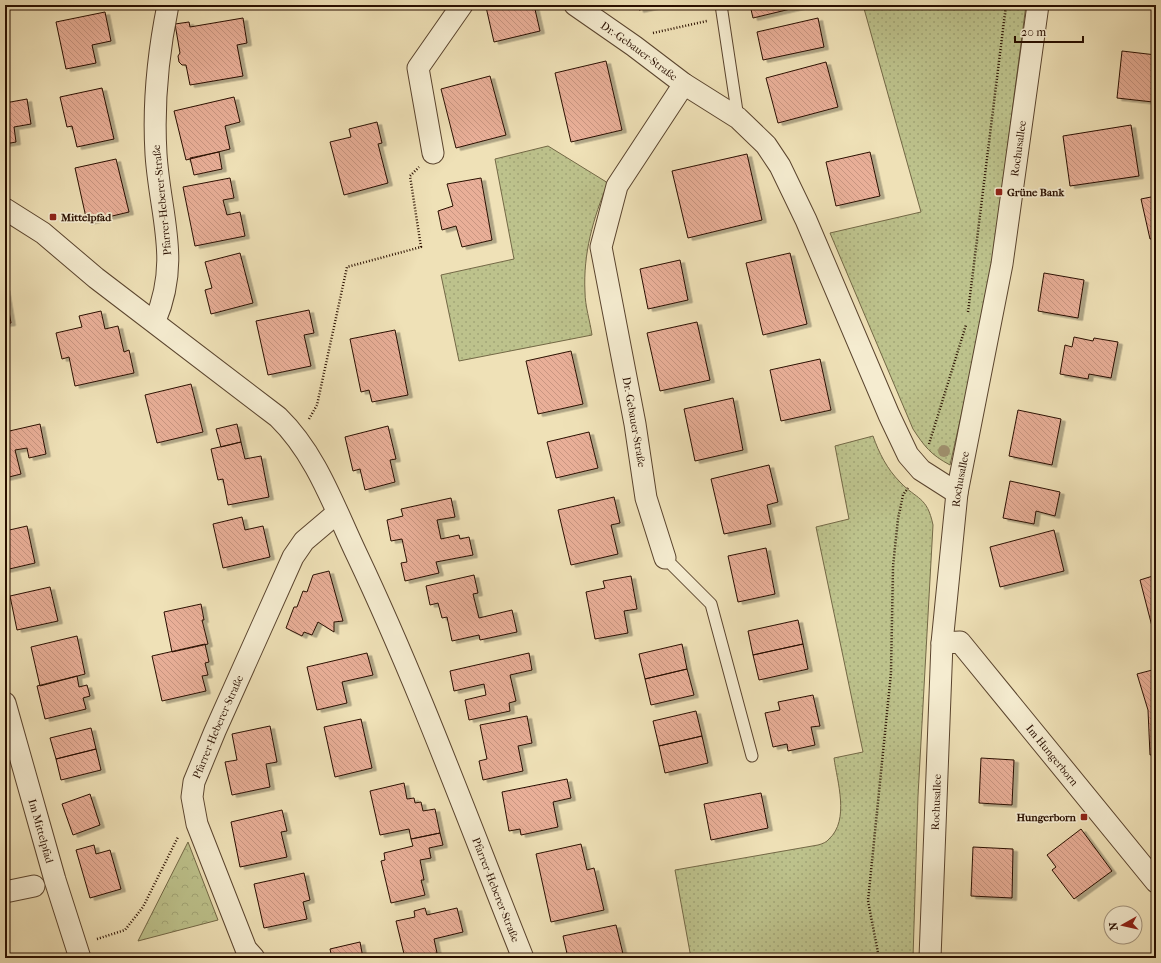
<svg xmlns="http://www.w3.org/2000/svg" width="1161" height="963" font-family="'IM FELL French Canon',serif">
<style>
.grass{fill:url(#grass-dots);stroke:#736846}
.forest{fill:url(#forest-crowns);stroke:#736846}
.building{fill:url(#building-back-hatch);stroke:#290f00;filter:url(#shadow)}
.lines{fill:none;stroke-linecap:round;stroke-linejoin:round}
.lane-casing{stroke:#5a442e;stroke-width:13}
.street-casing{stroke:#5a442e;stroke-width:23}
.path{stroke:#290f00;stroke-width:2.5;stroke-dasharray:1 2;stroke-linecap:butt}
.lane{stroke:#f5ecd0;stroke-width:11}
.street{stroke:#f5ecd0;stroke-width:21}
.tree{fill:#9f906d}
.poi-dot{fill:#8f2418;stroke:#f5ecd0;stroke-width:1.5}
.labels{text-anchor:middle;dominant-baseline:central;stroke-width:3.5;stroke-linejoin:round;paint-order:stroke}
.street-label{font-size:11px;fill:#290f00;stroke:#f5ecd0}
.poi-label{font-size:11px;font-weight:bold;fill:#290f00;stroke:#f5ecd0;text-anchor:start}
</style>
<defs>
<pattern id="grass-dots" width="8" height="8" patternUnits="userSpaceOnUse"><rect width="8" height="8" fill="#bdc28c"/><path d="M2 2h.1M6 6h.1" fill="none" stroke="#a2a677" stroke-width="1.8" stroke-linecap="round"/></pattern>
<pattern id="forest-crowns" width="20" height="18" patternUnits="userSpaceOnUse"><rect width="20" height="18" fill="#bdc28c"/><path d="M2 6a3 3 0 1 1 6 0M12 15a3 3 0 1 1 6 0" fill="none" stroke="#a2a677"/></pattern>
<pattern id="building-back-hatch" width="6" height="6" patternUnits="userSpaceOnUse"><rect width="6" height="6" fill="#e9af98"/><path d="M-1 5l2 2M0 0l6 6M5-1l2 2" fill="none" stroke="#c89581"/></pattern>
<filter id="shadow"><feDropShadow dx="4.5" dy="2.5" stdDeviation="0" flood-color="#0004"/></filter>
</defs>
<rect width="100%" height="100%" fill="#efe1b7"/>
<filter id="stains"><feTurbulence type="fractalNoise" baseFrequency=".005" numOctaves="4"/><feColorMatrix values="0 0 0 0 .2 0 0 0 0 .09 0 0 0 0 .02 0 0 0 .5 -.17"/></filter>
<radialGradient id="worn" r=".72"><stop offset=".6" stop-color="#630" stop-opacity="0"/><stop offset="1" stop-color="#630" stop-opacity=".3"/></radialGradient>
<path class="grass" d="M863 5H1026L992 267 969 381 950 465C931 455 924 446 913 429L830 233 921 212Z
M548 146 608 183C593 218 583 254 585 292 585 306 590 321 592 335L459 361 441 275 514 259 495 159Z
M873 436C879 453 887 469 900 482 917 500 927 496 933 525L918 796 913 958H691L675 870 818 845C822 844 827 842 829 839 850 820 837 781 834 758L863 752 816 527 849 519 835 446Z"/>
<path class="forest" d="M188 842 218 920 138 941Z"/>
<path class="building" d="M493 5H534L540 31 494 42 486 7Z
M638 5H661L639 10Z
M750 5H807L753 18Z
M105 12 111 41 92 45 96 63 66 69 56 22Z
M243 18 247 43 237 45 243 76 190 85 186 65H182L179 62 178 56 180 53 175 24 189 22 190 27Z
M818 18 824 47 763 60 757 32Z
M1122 51 1156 55 1153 102 1117 98Z
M606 61 622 130 571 142 555 73Z
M826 62 838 107 778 123 766 78Z
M490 76 506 135 456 148 441 89Z
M102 88 114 139 77 147 72 126 67 127 60 97Z
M234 97 240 122 225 126 230 149 186 160 174 111Z
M27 99 31 124 14 127 16 142 5 144V103Z
M377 122 382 143 378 144 388 183 344 195 330 142 351 137 349 129Z
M1131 125 1139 176 1070 186 1063 136Z
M219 152 222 169 194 175 190 158Z
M870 152 880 196 836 206 826 162Z
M747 154 762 220 688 238 672 171Z
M116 159 129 212 87 222 75 168Z
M230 178 234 198 223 200 227 215 240 212 245 236 195 246 183 187Z
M481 178 492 240 462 247 456 226 442 230 438 211 453 206 447 184Z
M1156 196V238L1150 239 1141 199Z
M240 253 253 303 211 314 205 290 212 288 205 262Z
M790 253 807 324 763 335 746 263Z
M680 260 688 300 648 309 640 269Z
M1044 273 1084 280 1078 318 1038 311Z
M5 288 11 323 5 324Z
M309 310 314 333 304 335 311 366 268 375 256 321Z
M101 311 105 329 118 326 124 352 129 350 134 373 75 386 69 357 62 359 56 333 82 327 79 316Z
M697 322 710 380 660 391 647 333Z
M395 330 408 395 372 402 369 390 361 392 350 339Z
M1074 337 1093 341 1094 338 1118 342 1111 378 1089 374 1088 379 1060 374 1065 345 1072 347Z
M571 351 583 404 538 414 526 361Z
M820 359 831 410 781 421 770 370Z
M191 384 203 432 157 443 145 395Z
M733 398 743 450 695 461 684 409Z
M1018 410 1061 419 1052 465 1009 456Z
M40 424 46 454 29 458 27 448 15 450 21 474 5 478V432Z
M237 424 241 442 221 447 216 429Z
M388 426 396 459 390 460 395 482 365 490 360 469 353 471 345 437Z
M589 432 598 468 556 478 547 442Z
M241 442 245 459 261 456 269 497 228 505 223 479 218 480 211 449Z
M769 465 778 502 767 505 771 524 724 534 711 479Z
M1010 481 1060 492 1055 516 1036 511 1034 524 1003 518Z
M614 497 620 523 611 525 618 554 571 565 558 510Z
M451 498 455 517 437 520 441 539 459 535 460 539 469 537 473 555 436 562 439 573 405 581 401 563 407 562 402 539 391 541 387 520 403 516 401 509Z
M242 517 245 530 263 526 270 557 223 568 213 524Z
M27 526 35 563 5 570V531Z
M1054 530 1064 571 1000 587 990 547Z
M766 548 775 594 738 602 728 556Z
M329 571 343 621 334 622V632L318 622 312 635 304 632 302 636 286 628 294 607H297L303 591 307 592 313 575Z
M474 575 478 593 473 594 479 618 512 610 517 632 480 640 479 635 452 641 447 617 442 618 438 603 430 605 426 586Z
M1156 575V638H1155L1140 580Z
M631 576 637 609 624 611 628 633 595 639 586 592 605 588 603 581Z
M50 587 58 621 17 630 10 596Z
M201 604 204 620H202L208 644 172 652 164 612Z
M798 620 803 644 753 655 748 631Z
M77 636 85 674 40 686 31 647Z
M205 644 209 662 205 663 208 675 202 676 206 691 162 701 152 656Z
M682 644 687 669 645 679 639 654Z
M803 644 808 669 759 680 753 655Z
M367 653 373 675 342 682 347 703 317 710 307 667Z
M529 653 532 670 510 675 516 701 509 703 510 711 469 720 465 700 486 695 484 684 454 691 450 671Z
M687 669 694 695 651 705 645 679Z
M1156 669V754L1150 755 1148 710 1137 674Z
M77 676 79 687 87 685 90 696 83 698 86 709 45 719 37 686Z
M813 695 820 726 811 727 815 745 788 751 787 744 773 747 765 713 780 710 778 702Z
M696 711 702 736 659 746 653 721Z
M527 716 532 743 518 746 523 771 483 780 479 761 487 759 480 725Z
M361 719 372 768 335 777 324 727Z
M270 726 277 762 266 764 270 787 232 795 225 762 237 760 232 734Z
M91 728 96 749 56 759 50 738Z
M702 736 708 763 665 773 659 746Z
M96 749 101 770 61 780 56 759Z
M981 758 1014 760 1012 805 979 803Z
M567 779 571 798 553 802 558 827 521 835 520 829 509 831 502 792Z
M404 783 407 799 414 798 415 803 421 802 423 811 435 809 440 833 411 839 409 829 380 835 370 791Z
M761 793 768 828 711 840 704 804Z
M90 794 100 825 73 835 62 804Z
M282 810 287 831 281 832 287 857 240 867 231 822Z
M1081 829 1112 871 1074 899 1052 870 1056 867 1047 855Z
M440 833 443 845 429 848 431 858 420 860 424 880H421L425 895 391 903 381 861 385 860 384 853 413 846 411 839Z
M581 844 587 870 594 868 604 910 551 922 536 854Z
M94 845 96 854 110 850 121 889 90 898 76 850Z
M973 847 1013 849 1012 898 971 896Z
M304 873 310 900 303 902 307 919 264 928 254 884Z
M425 908 427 915 457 908 463 932 434 939 437 953 432 954 433 958H405L396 921 415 917 414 911Z
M616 925 624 958H568L563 936Z
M360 942 363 958H332L330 949Z"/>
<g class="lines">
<defs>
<path id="lane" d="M721 5 738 118
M665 558 711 604 752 756"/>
<g id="street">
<path id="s1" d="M575 5 634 46 684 84 738 118 766 145 780 166 806 220 889 415 908 455 921 470 957 493"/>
<path d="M433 153 418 68 462 5"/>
<path id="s2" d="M5 209 43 233 96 278 278 417C317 455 334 507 357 555 419 686 469 823 523 958"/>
<path d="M155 321C181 260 160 216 156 154 153 104 158 54 168 5"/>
<path d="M665 558 646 498 635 424 601 247 617 186 684 84"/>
<path id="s3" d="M942 643 960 642 1156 882"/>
<path id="s4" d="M5 703 55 880 80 958"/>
<path d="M5 892 34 886"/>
<path id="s5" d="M254 958 246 949 197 824 192 797 194 782 215 731 293 557 304 541 337 513"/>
<path id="s6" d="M930 958 942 643 957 493 1002 264 1038 5"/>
</g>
</defs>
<use href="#lane" class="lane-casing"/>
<use href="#street" class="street-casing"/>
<path class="path" d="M653 33 707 21
M968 312 1006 5
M309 419 317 405 347 267 421 247 410 176 419 167
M929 444 966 325
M97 939 125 930 143 907 178 837
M879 958 868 901 891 673 893 566 898 519 903 495 908 488"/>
<use href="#lane" class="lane"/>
<use href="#street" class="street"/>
</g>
<circle class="tree" cx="944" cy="451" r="6"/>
<g class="poi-dot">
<rect x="995" y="188" width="8" height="8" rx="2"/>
<rect x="49" y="213" width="8" height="8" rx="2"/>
<rect x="1080" y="813" width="8" height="8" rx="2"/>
</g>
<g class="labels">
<g class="street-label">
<text stroke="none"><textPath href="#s1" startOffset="79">Dr.-Gebauer-Straße</textPath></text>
<text stroke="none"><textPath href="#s6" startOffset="816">Rochusallee</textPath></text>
<text transform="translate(162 200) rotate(-96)">Pfarrer-Heberer-Straße</text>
<text transform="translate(634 422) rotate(80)">Dr.-Gebauer-Straße</text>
<text stroke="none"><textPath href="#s6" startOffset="480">Rochusallee</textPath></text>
<text stroke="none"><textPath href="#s5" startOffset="249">Pfarrer-Heberer-Straße</textPath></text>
<text stroke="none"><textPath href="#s3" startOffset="164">Im Hungerborn</textPath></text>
<text stroke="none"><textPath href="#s6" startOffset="156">Rochusallee</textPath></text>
<text stroke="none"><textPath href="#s4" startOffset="133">Im Mittelpfad</textPath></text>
<text stroke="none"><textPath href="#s2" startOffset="866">Pfarrer-Heberer-Straße</textPath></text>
</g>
<g class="poi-label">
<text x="1007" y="192">Grüne Bank</text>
<text x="61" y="217">Mittelpfad</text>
<text x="1076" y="817" text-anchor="end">Hungerborn</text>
</g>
</g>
<rect width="1161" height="963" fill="none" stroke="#efe1b7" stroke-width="20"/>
<rect x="6" y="6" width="1149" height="951" fill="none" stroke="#290f00" stroke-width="2"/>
<rect x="10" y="10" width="1141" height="943" fill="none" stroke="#290f00"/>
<g transform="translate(1123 925) rotate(262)"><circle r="19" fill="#f5ecd0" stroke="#a3947d"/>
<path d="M0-3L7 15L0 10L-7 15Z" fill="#8f2418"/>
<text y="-6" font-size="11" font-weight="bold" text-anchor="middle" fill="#290f00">N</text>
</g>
<path d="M1015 36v6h68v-6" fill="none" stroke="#290f00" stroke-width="2"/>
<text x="1021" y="36" font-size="12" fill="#290f00" stroke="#f5ecd0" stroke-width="3" paint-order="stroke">20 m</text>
<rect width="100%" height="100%" filter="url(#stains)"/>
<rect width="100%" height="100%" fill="url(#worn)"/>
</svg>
